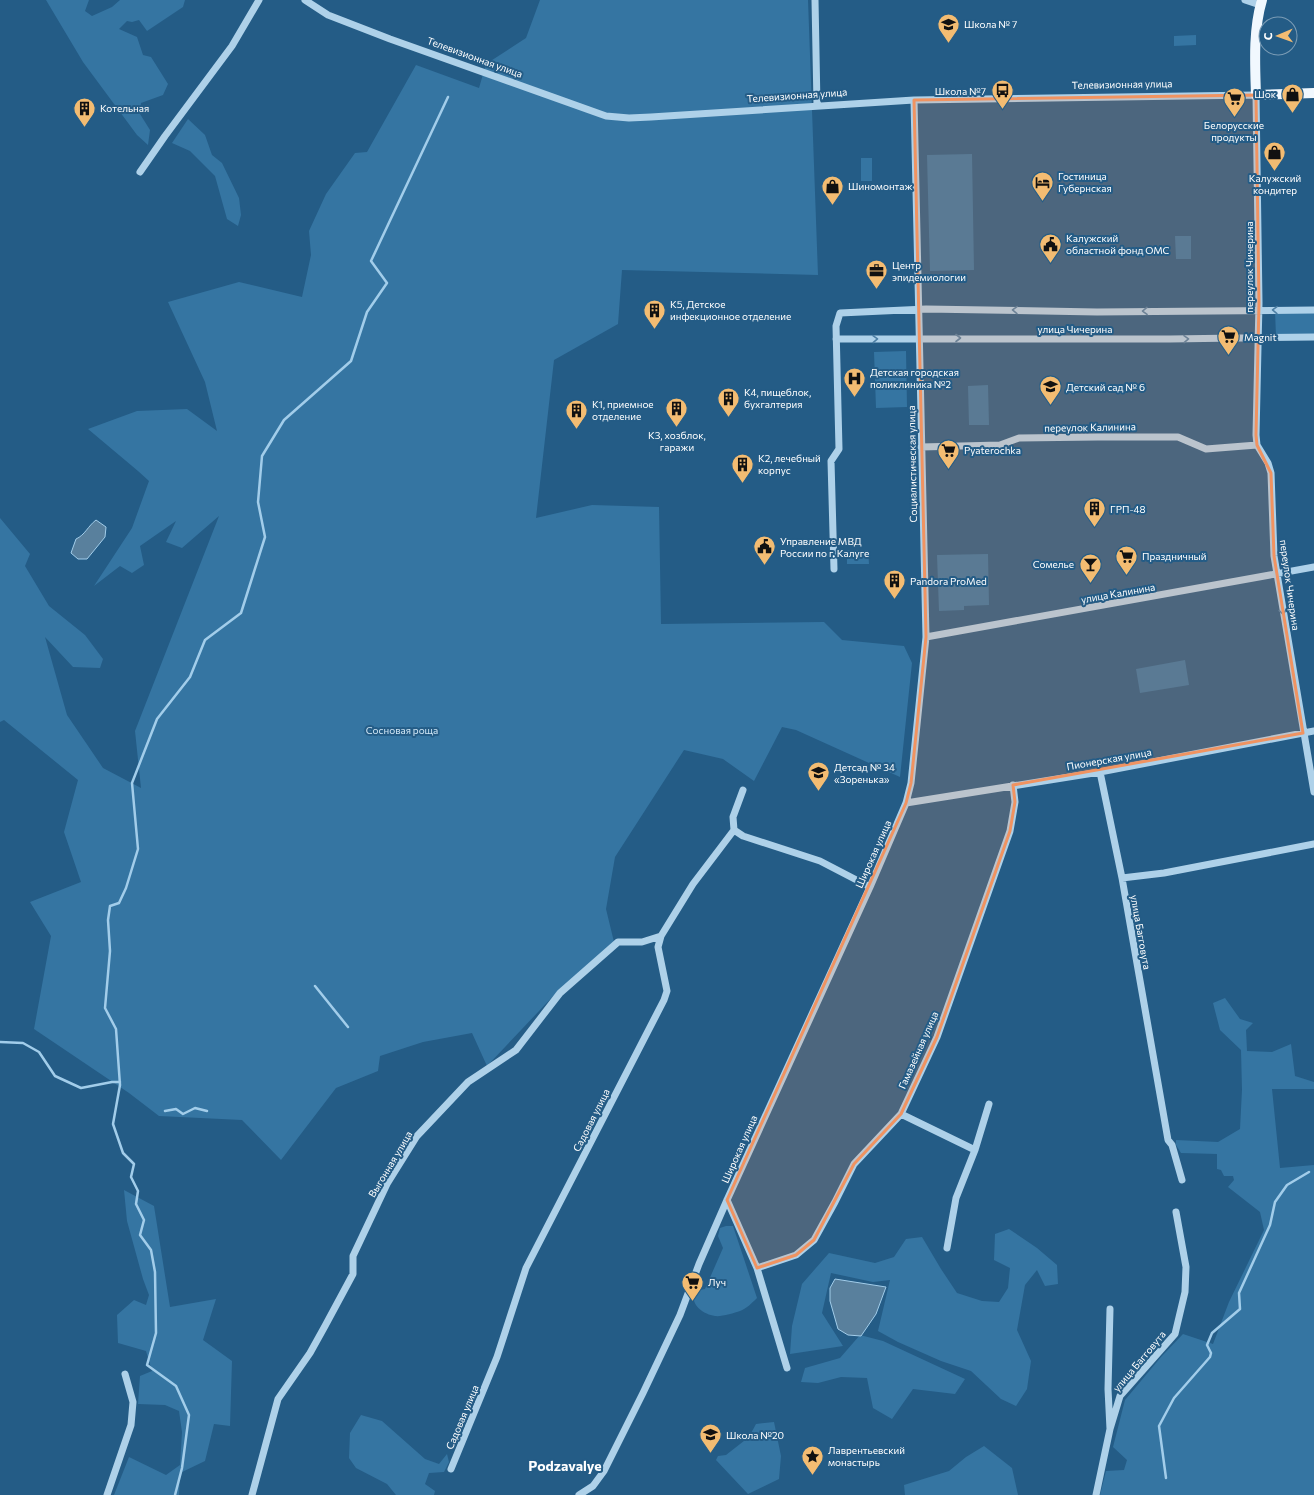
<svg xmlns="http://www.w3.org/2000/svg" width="1314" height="1495" font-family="Commissioner,sans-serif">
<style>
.green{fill:#3575a2}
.water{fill:#59809d;stroke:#a2cdea}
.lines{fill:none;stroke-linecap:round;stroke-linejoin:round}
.stream{stroke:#a2cdea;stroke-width:2.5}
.minor{stroke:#aed1e9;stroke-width:7}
.major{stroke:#f1f8fe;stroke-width:10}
.oneway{stroke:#4d7fa4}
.marked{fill:#f09361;fill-opacity:0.2;stroke:#f09361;stroke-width:3;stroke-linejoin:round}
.labels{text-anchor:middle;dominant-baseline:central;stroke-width:4;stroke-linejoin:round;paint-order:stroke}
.poi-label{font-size:10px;fill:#fff;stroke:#245c86;text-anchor:start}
.street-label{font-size:10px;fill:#fff;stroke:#245c86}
.park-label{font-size:10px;fill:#d2e8f7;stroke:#245c86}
.district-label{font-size:14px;font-weight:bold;fill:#fff;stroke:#245c86}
</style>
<rect width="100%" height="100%" fill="#245c86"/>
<path class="green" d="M46 0H89L85 11 92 16 112 7 120 0H185L183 7 147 31 139 20 132 22 127 21 119 29 137 37 143 55 151 57 168 84 163 95 141 103 140 114 150 130 148 145 137 135 83 62Z
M540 0H808L818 275 622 270 618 324 554 360 536 518 592 505 659 507 661 624 824 622 842 640 904 646 912 663 900 777 796 730 782 727 754 781 723 759 684 750 615 857 606 909 614 942 557 992 487 1066 472 1033 423 1042 380 1056 378 1071 336 1088 281 1160 242 1120 159 1116 129 1093 34 1029 51 936 30 902 81 882 64 832 78 780 4 720 0 722V518L30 554 25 566 49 606 85 635 103 659 100 668 73 667 45 637 67 715 103 768 141 788 135 731 219 516 182 548 166 542 176 521 140 546 144 565 132 573 120 566 94 586 132 528 149 481 138 471 88 429 137 411 187 409 217 431 205 382 168 302 239 282 302 297 311 255 309 231 326 194 355 153 367 152 416 65 479 88 486 64 526 38Z
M1196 35V45L1174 46V36Z
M188 119 205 135 212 155 222 163 239 198 241 215 238 226 227 219 215 176 190 151 172 143Z
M972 154 974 270 930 271 927 155Z
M861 158H872V181H861Z
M1175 236H1191V259H1176Z
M1275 310H1314V337H1276Z
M906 351 907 407 876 408 874 352Z
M988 385 989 425H969L968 386Z
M847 550H868L869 564H847Z
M988 554 989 605 964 606V610L939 611 937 555Z
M1185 660 1189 685 1140 693 1136 669Z
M1225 998 1240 1019 1253 1023 1246 1030 1247 1051 1272 1052 1291 1044 1295 1076 1314 1082V1089H1272L1280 1168 1314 1165V1495H1100L1106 1471 1124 1470 1127 1460 1113 1447 1125 1400 1161 1357 1183 1334 1213 1344 1229 1302 1264 1230 1260 1212 1228 1187 1234 1180 1233 1176H1224L1221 1170 1217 1169V1154L1181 1153 1176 1145V1140L1218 1142 1240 1129 1242 1090 1241 1050 1220 1030 1213 1003Z
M124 1190 154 1206 170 1307 216 1299 203 1340 232 1361 230 1426 214 1424 205 1461 180 1473 179 1495H114L129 1457 166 1475 180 1465 182 1432 179 1411 165 1405 138 1404 140 1376 152 1371 146 1351 118 1343 117 1315 134 1300 146 1305 149 1295 143 1279 127 1221Z
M726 1226H733L757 1298C752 1303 746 1309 740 1311 734 1313 721 1317 715 1316 702 1314 690 1304 694 1291L705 1289 723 1248 718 1236 720 1228Z
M1009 1229 1037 1248 1057 1265 1058 1284 1045 1286 1037 1270 1025 1285 1017 1330 1031 1361 1027 1389 1016 1406 1001 1399 971 1371 941 1361 898 1342 878 1331 890 1280 873 1282 831 1273 822 1313 843 1346 790 1354 792 1326 802 1284 829 1253 875 1263 894 1257 906 1239 922 1237 941 1269 957 1293 982 1301 999 1302 1008 1288 1010 1268 994 1260 995 1234Z
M860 1335 883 1341 965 1379 955 1394 913 1389 892 1419 873 1408 867 1378 841 1377 818 1383 801 1382 805 1368 840 1358Z
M361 1415 382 1421 425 1459 439 1464 447 1454 449 1462 444 1472 429 1473 425 1484 435 1491 434 1495H396L387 1484 356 1468 349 1458 350 1433Z
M774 1422 781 1456 779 1479 748 1494 716 1460 718 1456 726 1455 749 1437 756 1424Z
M984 1446 1012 1468 1018 1495H905L904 1485 949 1471 966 1457Z"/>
<path class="water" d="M96 520 106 527 105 537 87 559H78L71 553 76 539C85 535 88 526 96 520Z
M835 1279 886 1287 876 1314 861 1336 848 1335 838 1329 830 1301V1288Z"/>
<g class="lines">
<path class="stream" d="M315 986 348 1027
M0 1042 23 1043 39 1052 55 1076 81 1088 112 1082H120
M165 1111 176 1109 183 1114 195 1108 207 1111
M1166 1478 1159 1426 1174 1398 1210 1357 1211 1353 1207 1345 1212 1333 1240 1309 1239 1293 1270 1225 1275 1202 1287 1185 1309 1172
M175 1495 182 1468 189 1415 176 1386 147 1365 156 1333 155 1272 151 1250 140 1235 144 1220 136 1204 138 1191 131 1177 134 1164 123 1153 113 1124 120 1085 116 1029 105 1008 110 951 108 920 110 906 119 903 126 888 138 849 132 783 157 719 190 677 205 640 241 613 265 537 258 502 262 456 284 420 351 361 367 312 387 283 371 261 448 97"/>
<path class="minor" d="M305 0 328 15 390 39 606 116 629 118 651 117 914 100 1256 95 1259 303 1256 435 1257 445 1268 463 1271 473 1274 556 1314 792
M815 0 817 105
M1245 0 1260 5
M140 172 165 136 232 46 259 0
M836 339H1170L1314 337
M921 447 1000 445 1019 438 1098 437H1178L1206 449 1257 445
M834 569 831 461 839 449 836 326 840 313 926 309 1097 312 1314 310
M926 637 1314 567
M1100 772 1122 878 1168 1140 1172 1145 1182 1180
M906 803 1100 772 1314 731
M734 830 743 836 820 861 870 887
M1122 878 1164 873 1314 844
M901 1114 975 1150
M727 1200 757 1268 787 1368
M947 1248 956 1198 975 1150 989 1104
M757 1268 796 1255 814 1240 835 1202 854 1164 901 1114 937 1037 1010 831 1015 802 1013 785
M1110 1429 1120 1396 1175 1334 1185 1292 1186 1267 1176 1212
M451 1469 497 1357 526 1268 664 1000 667 991 658 947 661 936 693 884 734 830 733 817 743 790
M107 1495 131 1425 133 1402 125 1374
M252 1495 278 1399 310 1353 325 1326 353 1274V1256L387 1184 417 1136 468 1082 516 1050 560 993 618 942H642L661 936
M579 1495 593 1486 604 1471 643 1393 680 1315 699 1264 727 1200 870 887 906 803 911 783 926 637 914 100
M1096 1495 1110 1429 1108 1389 1110 1309"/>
<path class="major" d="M1262 0C1253 30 1255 64 1256 95L1314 93"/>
</g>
<defs><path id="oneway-chevron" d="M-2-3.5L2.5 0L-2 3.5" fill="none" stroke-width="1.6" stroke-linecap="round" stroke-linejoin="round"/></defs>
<g class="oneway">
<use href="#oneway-chevron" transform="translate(1015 310) rotate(-179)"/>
<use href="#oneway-chevron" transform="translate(1275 310) rotate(-179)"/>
<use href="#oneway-chevron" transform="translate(1145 311) rotate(179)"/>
<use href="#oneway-chevron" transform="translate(958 338)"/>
<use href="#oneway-chevron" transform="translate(875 339) rotate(-1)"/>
<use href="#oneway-chevron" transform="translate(1186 339) rotate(-1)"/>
<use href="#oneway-chevron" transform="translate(1283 612) rotate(81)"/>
</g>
<path class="marked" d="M1256 95 1259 303 1256 435 1257 445 1271 473 1274 556 1303 733 1013 785 1015 802 1010 831 937 1037 901 1114 854 1164 814 1240 796 1255 757 1268 727 1200 906 803 911 783 926 637 914 100Z"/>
<defs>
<symbol id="school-pin" viewBox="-11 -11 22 30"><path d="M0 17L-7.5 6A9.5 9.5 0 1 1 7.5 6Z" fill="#f3bc72" stroke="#245c86"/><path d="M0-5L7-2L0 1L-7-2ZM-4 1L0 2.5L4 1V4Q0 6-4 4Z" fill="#111"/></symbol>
<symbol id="bus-pin" viewBox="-11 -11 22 30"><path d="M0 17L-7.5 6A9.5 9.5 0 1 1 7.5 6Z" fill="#f3bc72" stroke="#245c86"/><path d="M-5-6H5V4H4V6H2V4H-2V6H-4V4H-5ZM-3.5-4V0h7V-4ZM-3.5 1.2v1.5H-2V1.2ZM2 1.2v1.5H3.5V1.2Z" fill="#111"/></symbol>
<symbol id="shop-pin" viewBox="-11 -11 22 30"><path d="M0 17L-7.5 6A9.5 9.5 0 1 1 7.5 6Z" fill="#f3bc72" stroke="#245c86"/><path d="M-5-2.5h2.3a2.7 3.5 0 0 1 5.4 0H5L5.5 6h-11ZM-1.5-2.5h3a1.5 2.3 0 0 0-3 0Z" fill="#111"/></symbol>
<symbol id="supermarket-pin" viewBox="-11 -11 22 30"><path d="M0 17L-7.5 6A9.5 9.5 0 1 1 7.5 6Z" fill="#f3bc72" stroke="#245c86"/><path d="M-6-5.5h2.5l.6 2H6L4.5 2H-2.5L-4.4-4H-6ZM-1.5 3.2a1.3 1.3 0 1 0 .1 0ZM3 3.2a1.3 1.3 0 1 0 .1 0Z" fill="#111"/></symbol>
<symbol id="building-pin" viewBox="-11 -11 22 30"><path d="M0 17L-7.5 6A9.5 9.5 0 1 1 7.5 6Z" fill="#f3bc72" stroke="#245c86"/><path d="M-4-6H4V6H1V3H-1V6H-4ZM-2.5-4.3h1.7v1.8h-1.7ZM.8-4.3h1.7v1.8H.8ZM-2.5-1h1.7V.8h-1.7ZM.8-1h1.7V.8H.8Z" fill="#111"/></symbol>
<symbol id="hotel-pin" viewBox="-11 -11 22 30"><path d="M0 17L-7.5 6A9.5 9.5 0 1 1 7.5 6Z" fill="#f3bc72" stroke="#245c86"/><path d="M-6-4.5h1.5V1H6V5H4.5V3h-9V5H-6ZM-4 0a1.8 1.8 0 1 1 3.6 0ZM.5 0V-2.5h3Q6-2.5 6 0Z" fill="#111"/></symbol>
<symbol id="civic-pin" viewBox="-11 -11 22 30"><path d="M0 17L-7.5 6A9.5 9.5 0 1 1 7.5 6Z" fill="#f3bc72" stroke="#245c86"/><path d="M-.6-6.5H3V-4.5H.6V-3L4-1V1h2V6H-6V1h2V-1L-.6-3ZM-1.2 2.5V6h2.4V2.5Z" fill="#111"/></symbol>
<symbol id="office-pin" viewBox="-11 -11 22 30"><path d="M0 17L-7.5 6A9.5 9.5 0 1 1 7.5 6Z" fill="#f3bc72" stroke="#245c86"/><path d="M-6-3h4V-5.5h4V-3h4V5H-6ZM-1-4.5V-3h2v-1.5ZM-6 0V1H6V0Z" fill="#111"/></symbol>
<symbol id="hospital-pin" viewBox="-11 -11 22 30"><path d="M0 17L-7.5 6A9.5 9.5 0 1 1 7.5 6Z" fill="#f3bc72" stroke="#245c86"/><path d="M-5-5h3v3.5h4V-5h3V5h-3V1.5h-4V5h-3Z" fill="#111"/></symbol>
<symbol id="bar-pin" viewBox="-11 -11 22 30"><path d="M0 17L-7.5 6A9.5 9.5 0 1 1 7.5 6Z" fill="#f3bc72" stroke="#245c86"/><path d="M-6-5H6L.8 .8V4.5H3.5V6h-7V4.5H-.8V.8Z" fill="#111"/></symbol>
<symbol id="sight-pin" viewBox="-11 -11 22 30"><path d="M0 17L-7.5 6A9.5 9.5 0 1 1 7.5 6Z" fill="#f3bc72" stroke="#245c86"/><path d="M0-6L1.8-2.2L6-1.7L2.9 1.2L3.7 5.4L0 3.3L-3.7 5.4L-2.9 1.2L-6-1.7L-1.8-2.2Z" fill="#111"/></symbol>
</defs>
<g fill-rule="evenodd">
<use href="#school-pin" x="936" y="12" width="25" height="34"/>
<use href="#bus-pin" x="990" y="78" width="25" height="34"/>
<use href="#shop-pin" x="1280" y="82" width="25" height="34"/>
<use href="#supermarket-pin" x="1222" y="86" width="25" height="34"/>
<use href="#building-pin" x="72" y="96" width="25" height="34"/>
<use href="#shop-pin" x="1262" y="140" width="25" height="34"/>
<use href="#hotel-pin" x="1030" y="170" width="25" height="34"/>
<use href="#shop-pin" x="820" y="174" width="25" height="34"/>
<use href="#civic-pin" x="1038" y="232" width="25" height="34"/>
<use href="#office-pin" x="864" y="258" width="25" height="34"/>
<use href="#building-pin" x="642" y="298" width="25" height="34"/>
<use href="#supermarket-pin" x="1216" y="324" width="25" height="34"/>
<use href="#hospital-pin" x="842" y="366" width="25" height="34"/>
<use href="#school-pin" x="1038" y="374" width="25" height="34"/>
<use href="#building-pin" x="716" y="386" width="25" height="34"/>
<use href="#building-pin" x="664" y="396" width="25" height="34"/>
<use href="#building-pin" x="564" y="398" width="25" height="34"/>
<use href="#supermarket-pin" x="936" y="438" width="25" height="34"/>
<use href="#building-pin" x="730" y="452" width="25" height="34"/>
<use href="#building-pin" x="1082" y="496" width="25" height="34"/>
<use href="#civic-pin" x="752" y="534" width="25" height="34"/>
<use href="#supermarket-pin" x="1114" y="544" width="25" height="34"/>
<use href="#bar-pin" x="1078" y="552" width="25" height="34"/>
<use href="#building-pin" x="882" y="568" width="25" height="34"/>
<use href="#school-pin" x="806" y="760" width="25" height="34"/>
<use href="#supermarket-pin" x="680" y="1270" width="25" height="34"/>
<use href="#school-pin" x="698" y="1422" width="25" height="34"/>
<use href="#sight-pin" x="800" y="1444" width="25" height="34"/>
</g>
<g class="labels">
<g class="poi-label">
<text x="964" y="24">Школа № 7</text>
<text x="986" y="91" text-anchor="end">Школа №7</text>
<text x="1276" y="94" text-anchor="end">Шок</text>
<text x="100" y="108">Котельная</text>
<text x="1234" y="125" text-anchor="middle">Белорусские<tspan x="1234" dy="12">продукты</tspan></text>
<text x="1058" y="176">Гостиница<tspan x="1058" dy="12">Губернская</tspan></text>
<text x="1275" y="178" text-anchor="middle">Калужский<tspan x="1275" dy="12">кондитер</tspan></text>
<text x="848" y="186">Шиномонтаж</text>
<text x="1066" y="238">Калужский<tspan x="1066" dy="12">областной фонд ОМС</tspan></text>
<text x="892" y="265">Центр<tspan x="892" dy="12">эпидемиологии</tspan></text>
<text x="670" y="304">К5, Детское<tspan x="670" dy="12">инфекционное отделение</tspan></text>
<text x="1244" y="337">Magnit</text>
<text x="870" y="372">Детская городская<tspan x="870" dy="12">поликлиника №2</tspan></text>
<text x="1066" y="387">Детский сад № 6</text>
<text x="744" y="392">К4, пищеблок,<tspan x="744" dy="12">бухгалтерия</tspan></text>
<text x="592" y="404">К1, приемное<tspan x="592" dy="12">отделение</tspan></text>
<text x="677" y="435" text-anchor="middle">К3, хозблок,<tspan x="677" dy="12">гаражи</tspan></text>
<text x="964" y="450">Pyaterochka</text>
<text x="758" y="458">К2, лечебный<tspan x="758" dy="12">корпус</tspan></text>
<text x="1110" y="509">ГРП-48</text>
<text x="780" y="541">Управление МВД<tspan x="780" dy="12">России по г. Калуге</tspan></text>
<text x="1142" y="556">Праздничный</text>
<text x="1074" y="564" text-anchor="end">Сомелье</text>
<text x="910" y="581">Pandora ProMed</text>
<text x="834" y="767">Детсад № 34<tspan x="834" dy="12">«Зоренька»</tspan></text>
<text x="708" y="1282">Луч</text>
<text x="726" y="1435">Школа №20</text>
<text x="828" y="1450">Лаврентьевский<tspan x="828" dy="12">монастырь</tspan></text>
</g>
<g class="street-label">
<text transform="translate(475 57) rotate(20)">Телевизионная улица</text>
<text transform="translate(1122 84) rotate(-1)">Телевизионная улица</text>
<text transform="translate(797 95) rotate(-4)">Телевизионная улица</text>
<text transform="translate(1249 267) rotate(-90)">переулок Чичерина</text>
<text x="1075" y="329">улица Чичерина</text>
<text transform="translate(1090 427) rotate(-1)">переулок Калинина</text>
<text transform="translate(912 464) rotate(-91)">Социалистическая улица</text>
<text transform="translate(1290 585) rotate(82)">переулок Чичерина</text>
<text transform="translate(1118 593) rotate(-10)">улица Калинина</text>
<text transform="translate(1109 759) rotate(-10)">Пионерская улица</text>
<text transform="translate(873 854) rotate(-66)">Широкая улица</text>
<text transform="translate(1141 932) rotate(80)">улица Багговута</text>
<text transform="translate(918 1050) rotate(-66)">Гамазейная улица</text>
<text transform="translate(591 1120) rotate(-63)">Садовая улица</text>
<text transform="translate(739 1149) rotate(-66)">Широкая улица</text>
<text transform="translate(390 1164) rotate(-59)">Выгонная улица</text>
<text transform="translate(1139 1361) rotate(-50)">улица Багговута</text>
<text transform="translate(462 1417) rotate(-67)">Садовая улица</text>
</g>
<g class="park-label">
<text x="402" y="730">Сосновая роща</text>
</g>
<g class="district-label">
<text x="565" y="1465">Podzavalye</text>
</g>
</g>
<g transform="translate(1278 36) rotate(268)"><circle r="19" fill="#245c86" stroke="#7c9db6"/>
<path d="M0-3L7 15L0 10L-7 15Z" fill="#f3bc72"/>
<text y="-6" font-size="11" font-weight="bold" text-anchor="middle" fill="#ffffff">С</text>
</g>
</svg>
